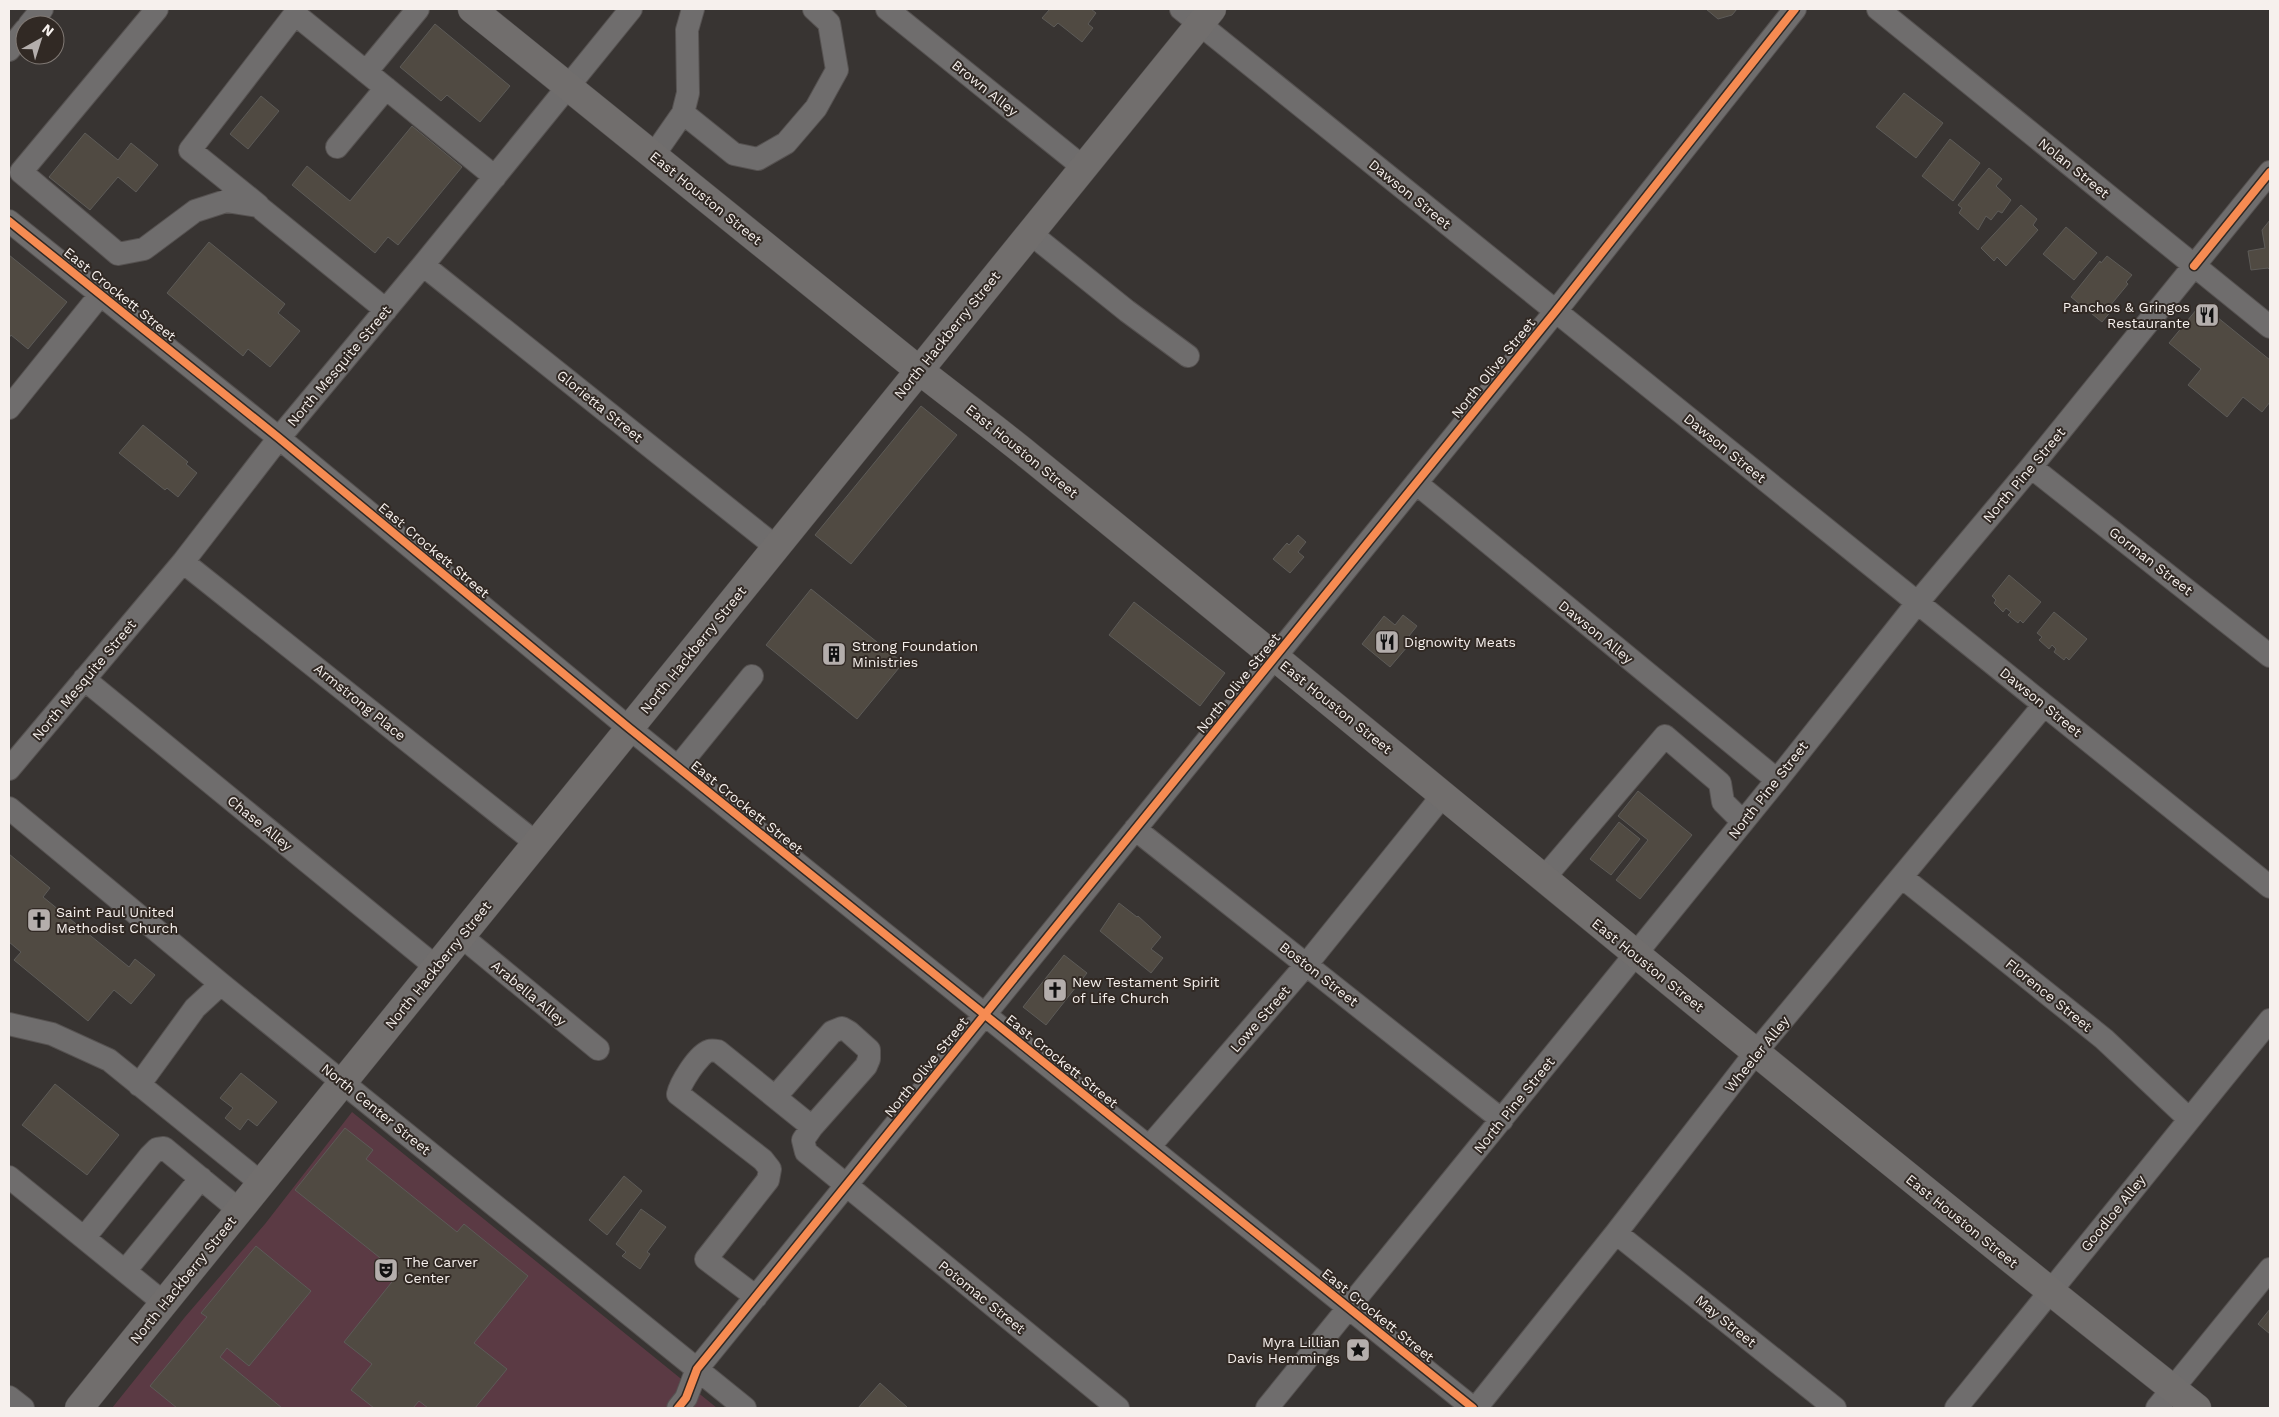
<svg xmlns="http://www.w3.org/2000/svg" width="2279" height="1417" font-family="'Work Sans',sans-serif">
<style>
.green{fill:#5b3a44}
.building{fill:#504a42;stroke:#5d5b58}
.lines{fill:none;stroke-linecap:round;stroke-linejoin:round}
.minor-casing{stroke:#565251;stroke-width:24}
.major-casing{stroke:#565251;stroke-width:29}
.minor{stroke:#6f6d6d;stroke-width:22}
.major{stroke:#716e6d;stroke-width:28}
.cycleway-casing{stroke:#312924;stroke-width:11}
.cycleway{stroke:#f68b52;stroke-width:8}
.labels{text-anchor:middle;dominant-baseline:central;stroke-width:4;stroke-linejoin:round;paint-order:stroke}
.street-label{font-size:14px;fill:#f6f0ed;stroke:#312924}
.poi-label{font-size:14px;fill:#f6f0ed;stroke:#312924;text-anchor:start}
</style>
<rect width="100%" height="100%" fill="#383432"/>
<path class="green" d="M352 1112 717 1408H112L185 1317 265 1224Z"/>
<path class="building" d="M1050 9H1091L1096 13 1088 24 1093 28 1082 42 1058 23 1054 27 1042 18Z
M1706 9H1737L1732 15 1718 19Z
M435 24 510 86 480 122 447 95 441 101 400 67Z
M1904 93 1943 123 1916 158 1876 127Z
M261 96 279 111 248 149 230 134Z
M412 126 462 167 398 245 388 237 375 253 292 185 307 166 350 201Z
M85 133 118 160 131 143 158 165 136 192 118 177 90 210 49 177Z
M1950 139 1980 163 1953 201 1922 176Z
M1989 168 2002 179 1996 186 2011 200 2002 213 1998 211 1991 220 1986 216 1978 230 1959 213 1962 208 1958 205Z
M2021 205 2037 219 2033 225 2038 230 2006 266 1997 257 1994 261 1981 248Z
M2270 220V270L2268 268 2251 270 2248 251 2265 248 2262 230Z
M2066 227 2097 253 2074 280 2043 254Z
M209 242 285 304 278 313 300 331 270 367 248 349 243 356 167 293Z
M9 255 67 302 28 349 11 335 9 338Z
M2107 256 2132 275 2126 282 2128 284 2109 307 2112 310 2102 322 2071 297 2100 261 2101 263Z
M2201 304 2270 360V402L2262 412 2243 397 2227 417 2188 385 2201 369 2169 343Z
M921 406 957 435 851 564 815 535Z
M143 425 188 462 186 464 197 473 178 497 167 488 165 490 119 453Z
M1298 535 1306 542 1298 552 1304 557 1290 573 1273 559 1287 543 1289 545Z
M2009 575 2041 602 2023 623 2020 620 2018 623 2008 615 2011 612 2006 608 2003 612 1994 603 1996 600 1992 596Z
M811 589 903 663 857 719 766 645Z
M1134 602 1225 673 1200 706 1109 635Z
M2054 612 2087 639 2069 660 2066 657 2064 660 2054 652 2056 649 2052 645 2049 649 2039 640 2042 637 2037 633Z
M1403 615 1417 626 1409 636 1413 640 1390 667 1362 644 1384 616 1395 625Z
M1638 791 1692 835 1640 899 1616 880 1648 840 1618 816Z
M1619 822 1640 839 1611 875 1590 859Z
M9 854 50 888 43 897 129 967 135 959 155 975 131 1004 114 990 88 1021 14 960 21 952 9 942Z
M1119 903 1137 917 1138 916 1161 937 1151 949 1163 958 1151 973 1100 931Z
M1064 955 1087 973 1046 1025 1023 1007Z
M241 1073 277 1102 257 1126 248 1119 240 1130 225 1118 233 1108 220 1098Z
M55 1084 119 1135 87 1175 22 1125Z
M345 1128 373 1150 366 1159 457 1232 464 1224 528 1276 474 1343 507 1369 475 1408H428L419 1401 413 1408H374L351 1390 372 1364 344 1342 399 1273 295 1190Z
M624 1176 642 1191 607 1235 589 1220Z
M641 1209 666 1227 647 1252 650 1254 640 1269 622 1256 626 1252 616 1244Z
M256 1246 311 1291 249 1366 227 1348 220 1357 282 1408H177L150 1386 207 1317 201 1313Z
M2270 1309V1334L2258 1324Z
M880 1383 907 1407 905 1408H858Z"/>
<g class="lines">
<defs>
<path id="minor" d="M157 9 21 172 118 254 144 249 195 211 226 201 258 206 386 310
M887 9 1083 167
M1181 9 2270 887
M1878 9 2270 327
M295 14 495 177
M29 25 42 9
M9 50 25 30
M366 72 418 9
M683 113 734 154 758 159 786 143 816 108 837 70 829 23 814 9
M337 147 386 88
M653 156 683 113 688 93 687 30 693 9
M258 205 190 150 295 14 297 9
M9 221 279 438 629 728 1473 1408
M1030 233 1127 311 1188 356
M423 265 776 547
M9 408 100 295
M2031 467 2270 656
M1416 483 1777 780
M183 562 536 843
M84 679 436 967
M678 767 752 676
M9 769 183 562 279 438 423 265 631 9
M9 808 221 984 745 1408
M1135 829 1502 1120
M1544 878 1665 736 1720 783 1723 802 1743 822
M1903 878 2104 1039 2189 1119
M461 936 598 1049
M9 1024 52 1034 109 1060 261 1183
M139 1085 195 1008 221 984
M776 1096 832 1032 842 1028 849 1032 869 1050V1059L866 1066 812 1127
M1149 1147 1306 965 1443 795
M9 1177 164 1303
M1616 1233 1835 1408
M84 1238 150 1156 157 1149 164 1148 239 1210
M125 1271 201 1178
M756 1297 706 1259 768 1180 770 1169 763 1160 678 1094C680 1084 698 1054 709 1051 712 1050 715 1051 718 1051L812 1127 803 1140 806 1152 1118 1408
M9 1397 23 1408
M678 1408 686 1398 697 1369 1555 312 1795 9
M1267 1408 1777 780 1918 602 2031 467 2270 172
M1476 1408 1616 1233 1756 1052 2044 705
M1956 1408 2270 1020
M2157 1408 2270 1269"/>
<path id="major" d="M472 9C619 129 767 248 915 367 953 397 992 426 1029 456 1419 773 1803 1096 2197 1408
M79 1408 1212 9"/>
</defs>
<use href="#minor" class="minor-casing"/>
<use href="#major" class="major-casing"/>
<use href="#minor" class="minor"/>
<use href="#major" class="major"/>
<defs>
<path id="cycleway" d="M9 221 279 438 629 728 1473 1408
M2194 266 2270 172
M678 1408 686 1398 697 1369 1555 312 1795 9"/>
</defs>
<use href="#cycleway" class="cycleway-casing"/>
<use href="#cycleway" class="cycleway"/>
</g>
<defs>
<symbol id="restaurant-square" viewBox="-11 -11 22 22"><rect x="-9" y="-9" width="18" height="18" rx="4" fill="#b4aeac" stroke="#312924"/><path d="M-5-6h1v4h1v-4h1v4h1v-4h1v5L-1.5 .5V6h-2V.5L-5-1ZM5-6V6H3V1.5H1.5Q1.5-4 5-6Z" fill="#111"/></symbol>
<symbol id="building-square" viewBox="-11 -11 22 22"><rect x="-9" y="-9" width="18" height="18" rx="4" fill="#b4aeac" stroke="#312924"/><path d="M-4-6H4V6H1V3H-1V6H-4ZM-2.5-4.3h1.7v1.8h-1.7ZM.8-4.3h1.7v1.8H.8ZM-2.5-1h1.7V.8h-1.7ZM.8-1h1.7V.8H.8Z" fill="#111"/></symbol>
<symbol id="church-square" viewBox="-11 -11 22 22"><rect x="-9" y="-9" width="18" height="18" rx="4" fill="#b4aeac" stroke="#312924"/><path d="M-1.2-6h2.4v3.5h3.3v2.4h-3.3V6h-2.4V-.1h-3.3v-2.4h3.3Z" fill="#111"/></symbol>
<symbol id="theatre-square" viewBox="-11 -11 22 22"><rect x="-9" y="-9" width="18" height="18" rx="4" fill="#b4aeac" stroke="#312924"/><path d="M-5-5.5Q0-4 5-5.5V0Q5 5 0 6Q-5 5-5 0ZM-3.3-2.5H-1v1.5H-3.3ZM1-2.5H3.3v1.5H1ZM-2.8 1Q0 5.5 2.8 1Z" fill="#111"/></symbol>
<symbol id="sight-square" viewBox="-11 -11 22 22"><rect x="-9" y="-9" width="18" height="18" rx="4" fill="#b4aeac" stroke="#312924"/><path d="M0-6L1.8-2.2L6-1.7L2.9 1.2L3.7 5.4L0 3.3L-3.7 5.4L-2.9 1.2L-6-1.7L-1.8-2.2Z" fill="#111"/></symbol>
</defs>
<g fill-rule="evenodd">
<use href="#restaurant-square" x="2193" y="301" width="28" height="28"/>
<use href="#restaurant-square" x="1373" y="628" width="28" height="28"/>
<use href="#building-square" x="820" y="640" width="28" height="28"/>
<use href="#church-square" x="25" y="906" width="28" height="28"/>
<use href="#church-square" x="1041" y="976" width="28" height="28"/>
<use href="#theatre-square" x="372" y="1256" width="28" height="28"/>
<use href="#sight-square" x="1344" y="1336" width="28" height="28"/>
</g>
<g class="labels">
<g class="street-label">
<text transform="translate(985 88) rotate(39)">Brown Alley</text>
<text transform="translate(2074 168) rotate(39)">Nolan Street</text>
<text transform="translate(1410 194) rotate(39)">Dawson Street</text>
<text transform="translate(706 198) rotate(39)">East Houston Street</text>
<text transform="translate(120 294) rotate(39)">East Crockett Street</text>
<text transform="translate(947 335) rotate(-51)">North Hackberry Street</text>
<text transform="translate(339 366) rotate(-50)">North Mesquite Street</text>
<text transform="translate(1493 368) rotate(-51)">North Olive Street</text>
<text transform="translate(600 406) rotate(39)">Glorietta Street</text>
<text transform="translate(1725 448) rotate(39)">Dawson Street</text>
<text transform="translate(1022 451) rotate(39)">East Houston Street</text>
<text transform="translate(2024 475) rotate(-50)">North Pine Street</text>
<text transform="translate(434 550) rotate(40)">East Crockett Street</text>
<text transform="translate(2151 561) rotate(38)">Gorman Street</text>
<text transform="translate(1596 632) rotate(39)">Dawson Alley</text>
<text transform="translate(693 650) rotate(-51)">North Hackberry Street</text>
<text transform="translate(84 680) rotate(-50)">North Mesquite Street</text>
<text transform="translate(1238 683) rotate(-51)">North Olive Street</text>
<text transform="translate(360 702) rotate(39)">Armstrong Place</text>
<text transform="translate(2041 702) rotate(39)">Dawson Street</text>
<text transform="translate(1336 707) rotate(39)">East Houston Street</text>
<text transform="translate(1768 790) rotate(-52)">North Pine Street</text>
<text transform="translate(747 807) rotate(39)">East Crockett Street</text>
<text transform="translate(260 823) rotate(39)">Chase Alley</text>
<text transform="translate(438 965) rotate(-51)">North Hackberry Street</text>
<text transform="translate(1648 965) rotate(39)">East Houston Street</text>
<text transform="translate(1319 974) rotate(38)">Boston Street</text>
<text transform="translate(529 993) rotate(40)">Arabella Alley</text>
<text transform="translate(2049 995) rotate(39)">Florence Street</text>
<text transform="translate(1260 1019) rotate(-49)">Lowe Street</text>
<text transform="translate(1757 1054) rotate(-51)">Wheeler Alley</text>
<text transform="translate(1062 1061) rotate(39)">East Crockett Street</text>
<text transform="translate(926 1067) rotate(-51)">North Olive Street</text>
<text transform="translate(1514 1105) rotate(-51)">North Pine Street</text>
<text transform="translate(376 1109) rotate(39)">North Center Street</text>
<text transform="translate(2113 1213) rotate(-51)">Goodloe Alley</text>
<text transform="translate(1962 1221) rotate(39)">East Houston Street</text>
<text transform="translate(183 1280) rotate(-51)">North Hackberry Street</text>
<text transform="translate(982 1297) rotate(39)">Potomac Street</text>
<text transform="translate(1378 1315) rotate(39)">East Crockett Street</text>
<text transform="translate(1726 1321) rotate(39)">May Street</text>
</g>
<g class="poi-label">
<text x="2190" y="307" text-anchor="end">Panchos &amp; Gringos<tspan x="2190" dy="16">Restaurante</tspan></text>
<text x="1404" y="642">Dignowity Meats</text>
<text x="852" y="646">Strong Foundation<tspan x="852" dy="16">Ministries</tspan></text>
<text x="56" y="912">Saint Paul United<tspan x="56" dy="16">Methodist Church</tspan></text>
<text x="1072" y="982">New Testament Spirit<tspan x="1072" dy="16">of Life Church</tspan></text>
<text x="404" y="1262">The Carver<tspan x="404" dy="16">Center</tspan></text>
<text x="1340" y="1342" text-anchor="end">Myra Lillian<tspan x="1340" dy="16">Davis Hemmings</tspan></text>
</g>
</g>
<rect width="2279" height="1417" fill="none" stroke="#f6f0ed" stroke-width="20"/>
<g transform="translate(40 40) rotate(39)"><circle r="24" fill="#312924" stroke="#807974"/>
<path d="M0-4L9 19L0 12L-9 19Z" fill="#b4aeac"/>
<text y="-8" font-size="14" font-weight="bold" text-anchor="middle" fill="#f6f0ed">N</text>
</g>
</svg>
